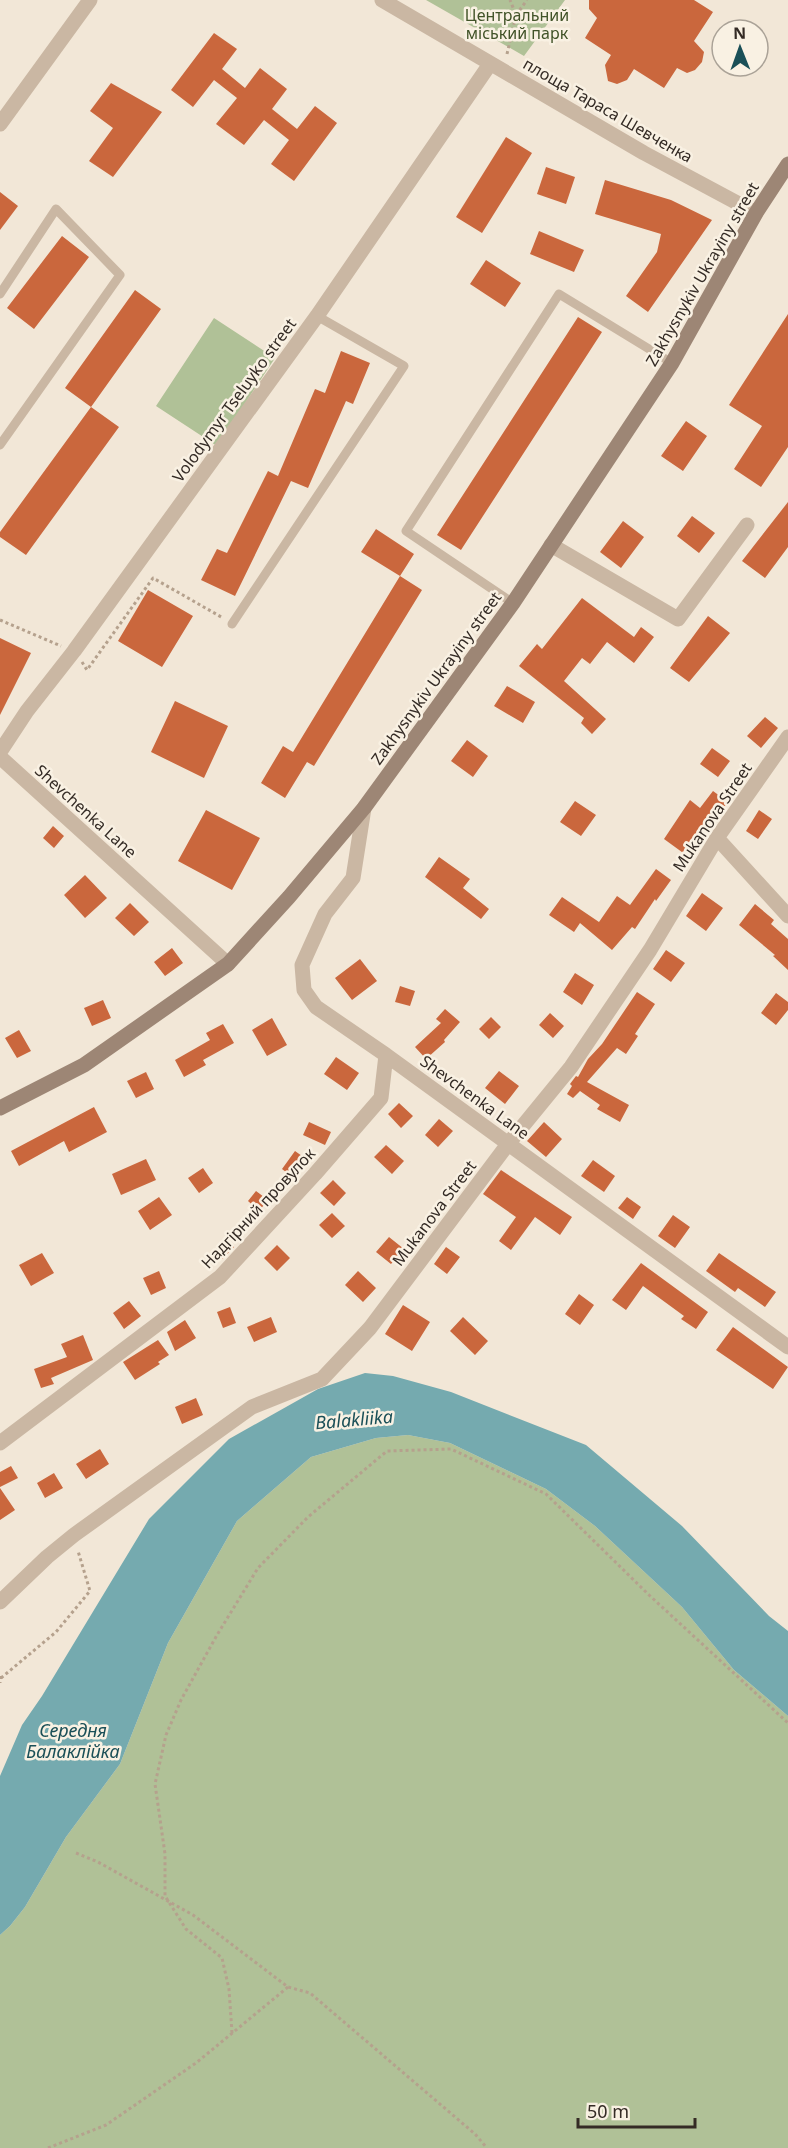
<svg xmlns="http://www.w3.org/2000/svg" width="788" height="2148" font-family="'Noto Sans',sans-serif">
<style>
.green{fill:#b0c197}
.water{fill:#75aaaf}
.building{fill:#ca673d}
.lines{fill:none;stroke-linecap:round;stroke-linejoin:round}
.path{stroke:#b5a18d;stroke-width:3;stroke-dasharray:3 3;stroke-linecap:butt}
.lane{stroke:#cab7a3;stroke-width:9}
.street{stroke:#cab7a3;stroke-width:15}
.secondary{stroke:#9d8675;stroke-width:15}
.labels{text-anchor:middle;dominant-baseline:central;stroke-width:5;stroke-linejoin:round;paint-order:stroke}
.park-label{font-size:16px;fill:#415328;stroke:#f9f1e3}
.street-label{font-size:16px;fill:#342b25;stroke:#f9f1e3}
.water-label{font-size:18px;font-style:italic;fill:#1a4f57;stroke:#f9f1e3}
</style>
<rect width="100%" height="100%" fill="#f2e7d7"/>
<path class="green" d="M426 0H565L524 56Z
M214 318 275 358 217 446 156 406Z
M408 1435 450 1443 546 1489 595 1526 682 1607 734 1670 788 1716V2148H0V1935L10 1926 25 1907 66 1837 120 1764 168 1643 237 1521 311 1457 376 1438Z"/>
<path class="water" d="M365 1373 393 1376 451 1392 586 1445 682 1526 769 1616 788 1631V1716L734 1670 682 1607 595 1526 546 1489 450 1443 408 1435 376 1438 311 1457 237 1521 168 1643 120 1764 66 1837 25 1907 10 1926 0 1935V1776L22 1725 42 1696 149 1519 229 1439 318 1389Z"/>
<path class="building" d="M589 0H694L713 12 694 41 704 52 702 62 695 70 687 73 677 68 664 88 634 69 627 80 617 84 608 81 605 65 611 55 585 38 597 18 589 9Z
M214 33 237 49 222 69 245 88 260 68 287 89 272 109 297 129 315 106 337 123 294 181 271 164 289 140 264 120 244 145 216 124 237 98 214 80 193 107 171 90Z
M111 83 162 112 113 177 89 161 113 128 90 111Z
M506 137 532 153 482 233 456 217Z
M546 167 575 177 566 204 537 194Z
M605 180 671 200 712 220 648 312 626 296 657 252 661 234 595 214Z
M0 192 18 206 0 230Z
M539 231 584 250 574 272 530 254Z
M62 236 89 257 34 329 7 308Z
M486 260 521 283 505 307 470 284Z
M135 290 161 309 91 407 65 388Z
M788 314V447L761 487 734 469 762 426 729 405Z
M578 317 602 332 461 550 437 535Z
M341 351 370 363 353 404 346 401 308 488 291 481 235 596 201 580 217 549 227 553 268 471 278 476 315 389 325 393Z
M91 407 119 427 26 555 0 537V532Z
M686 421 707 436 683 471 661 456Z
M788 502V547L765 578 742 561Z
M692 516 715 533 699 553 677 536Z
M623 521 644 537 621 568 600 552Z
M376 529 414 554 400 576 361 552Z
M400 576 422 590 314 766 307 762 285 798 261 783 283 746 293 752Z
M148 590 193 616 162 667 118 641Z
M582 598 634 637 641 627 654 637 634 663 607 642 590 664 582 658 564 681 606 719 592 734 581 723 584 718 519 666 537 644 542 649Z
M708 616 730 633 689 682 670 668Z
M0 638 31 653 0 715Z
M507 686 535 702 523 723 494 706Z
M175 701 228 726 204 778 151 752Z
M765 717 778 728 761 748 747 736Z
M467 740 488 756 473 777 451 761Z
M712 748 730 761 718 777 700 764Z
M713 791 728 802 704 833 702 832 686 855 664 839 690 800 700 808Z
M575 801 596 815 581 836 560 822Z
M206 810 260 838 232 890 178 861Z
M759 810 772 819 758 839 746 831Z
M53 826 64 836 54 848 43 838Z
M439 857 470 879 463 888 489 909 481 919 425 877Z
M656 869 671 880 656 901 655 899 635 929 632 927 612 950 580 923 574 932 549 915 562 897 599 922 617 896 630 905Z
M85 875 107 898 85 918 64 895Z
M702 893 723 908 706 931 686 916Z
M130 903 149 922 134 936 115 918Z
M755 904 774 920 771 924 788 939V970L773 956 775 955 739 925Z
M172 948 183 963 165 976 154 962Z
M666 950 685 963 671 982 653 969Z
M360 959 377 981 352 1000 335 978Z
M575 973 594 985 582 1005 563 992Z
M400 986 415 991 410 1006 395 1002Z
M637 992 655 1004 635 1034 638 1036 626 1054 617 1048 587 1082 629 1105 620 1122 597 1109 600 1105 580 1091 573 1098 567 1094 572 1086 570 1084 576 1076 578 1077 588 1059 602 1044Z
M776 993 788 1002V1010L776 1025 761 1013Z
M103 1000 111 1018 92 1026 84 1008Z
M445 1009 460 1022 444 1040 445 1042 426 1059 415 1047 441 1023 436 1019Z
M550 1013 564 1026 553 1038 539 1025Z
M491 1017 501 1027 489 1039 479 1029Z
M272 1018 287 1045 267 1056 252 1030Z
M223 1024 234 1043 203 1060 206 1065 184 1077 175 1060 210 1040 206 1033Z
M19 1030 31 1051 17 1058 5 1038Z
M336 1057 359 1073 347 1090 324 1074Z
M499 1071 519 1086 505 1104 485 1088Z
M146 1072 154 1089 136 1098 127 1081Z
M399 1103 413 1116 401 1128 388 1114Z
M94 1107 107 1132 69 1152 64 1141 19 1166 11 1151Z
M439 1119 453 1131 438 1147 425 1135Z
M309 1122 331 1132 325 1145 303 1135Z
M544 1122 562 1139 546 1157 527 1141Z
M386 1145 404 1161 392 1174 374 1157Z
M295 1151 309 1161 295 1179 282 1169Z
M146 1159 156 1180 121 1195 112 1174Z
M593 1160 615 1176 604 1192 581 1176Z
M203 1168 213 1183 199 1193 188 1178Z
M501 1170 572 1217 560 1235 535 1217 511 1250 499 1241 516 1217 483 1194Z
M333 1180 346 1193 334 1206 320 1193Z
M256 1191 268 1200 259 1211 248 1201Z
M159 1197 172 1215 150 1230 138 1211Z
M627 1197 641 1207 633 1219 618 1208Z
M332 1213 345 1226 332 1238 319 1225Z
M673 1215 690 1227 675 1248 658 1236Z
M389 1237 404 1249 391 1264 376 1252Z
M226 1239 234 1247 222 1259 214 1251Z
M277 1245 290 1258 277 1271 264 1258Z
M446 1247 460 1257 447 1274 434 1264Z
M42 1253 54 1273 31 1286 19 1265Z
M719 1253 776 1292 765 1307 738 1288 735 1292 706 1271Z
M641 1263 708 1312 696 1329 681 1319 684 1316 643 1286 626 1310 612 1300Z
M159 1271 166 1288 151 1295 143 1278Z
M358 1271 376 1288 363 1302 345 1285Z
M579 1294 594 1305 580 1325 565 1314Z
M129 1301 141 1316 124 1329 113 1313Z
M403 1305 430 1322 412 1351 385 1334Z
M230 1307 236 1323 223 1328 217 1312Z
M271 1317 277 1332 254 1342 247 1327Z
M463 1317 488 1341 475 1355 450 1331Z
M185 1320 196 1338 175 1351 167 1332Z
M733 1327 788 1367 773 1389 716 1350Z
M83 1335 93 1360 51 1378 54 1384 41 1388 34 1369 67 1357 61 1344Z
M158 1340 169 1355 158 1362 160 1364 135 1380 123 1362Z
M196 1398 203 1415 182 1424 175 1407Z
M100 1449 109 1464 86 1479 76 1464Z
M11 1466 18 1478 0 1487V1472Z
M54 1473 63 1488 45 1498 37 1483Z
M0 1488 15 1510 0 1520Z"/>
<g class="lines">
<path class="path" d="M516 15 527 0
M507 54 516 15 510 0
M0 620 61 646
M82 662 87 670 153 578 223 618
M0 1676V1683
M1 1678 56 1632 90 1591 78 1551
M76 1853 98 1862 193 1915 288 1987 310 1993 475 2134 487 2148
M232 2033 229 1989 222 1958 186 1929 165 1896V1854L155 1784 166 1735 181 1700 217 1635 258 1568 308 1517 387 1451 451 1449 546 1494 649 1595 788 1723
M48 2148 106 2125 196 2063 288 1987"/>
<path class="lane" d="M0 294 56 209 120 275 0 445
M513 603 406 531 559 294 672 363
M232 624 404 366 317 316"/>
<path class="street" d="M382 0 644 153 756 213
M0 124 90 0
M551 545 678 619 747 525
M0 752 27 711 74 651 317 316 490 64
M0 757 228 964
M364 808 353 878 325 914 302 965 304 990 316 1007 386 1055 788 1347
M717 838 788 916
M0 1443 220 1277 315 1174 381 1098 386 1055
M0 1602 47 1557 74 1535 252 1407 322 1379 370 1328 508 1144 571 1067 650 950 717 838 788 737"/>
<path class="secondary" d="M0 1108 84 1065 228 964 289 897 364 808 513 603 672 363 756 213 788 164"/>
</g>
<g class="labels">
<g class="park-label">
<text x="517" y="15">Центральний<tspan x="517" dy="18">міський парк</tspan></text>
</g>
<g class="street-label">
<text transform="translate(608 110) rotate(30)">площа Тараса Шевченка</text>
<text transform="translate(702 274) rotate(-60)">Zakhysnykiv Ukrayiny street</text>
<text transform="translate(234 400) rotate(-54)">Volodymyr Tseluyko street</text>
<text transform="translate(436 678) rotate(-54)">Zakhysnykiv Ukrayiny street</text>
<text transform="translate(86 811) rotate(42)">Shevchenka Lane</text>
<text transform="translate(712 817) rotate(-56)">Mukanova Street</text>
<text transform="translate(475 1097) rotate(36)">Shevchenka Lane</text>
<text transform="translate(258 1208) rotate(-47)">Надгірний провулок</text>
<text transform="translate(434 1213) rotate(-53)">Mukanova Street</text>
</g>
<g class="water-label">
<text transform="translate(354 1419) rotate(-5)">Balakliika</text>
<text x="73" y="1730">Середня<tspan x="73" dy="21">Балаклійка</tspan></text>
</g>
</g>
<g transform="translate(740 48) rotate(359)"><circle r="28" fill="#f9f1e3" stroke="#aaa297" stroke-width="1.5"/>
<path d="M0-4.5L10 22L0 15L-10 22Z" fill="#1a4f57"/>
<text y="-9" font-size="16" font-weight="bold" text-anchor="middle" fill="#342b25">N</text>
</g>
<path d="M578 2118v9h117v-9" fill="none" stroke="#342b25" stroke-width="3"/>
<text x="587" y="2118" font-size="18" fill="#342b25" stroke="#f9f1e3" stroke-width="4.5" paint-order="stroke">50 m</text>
</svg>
